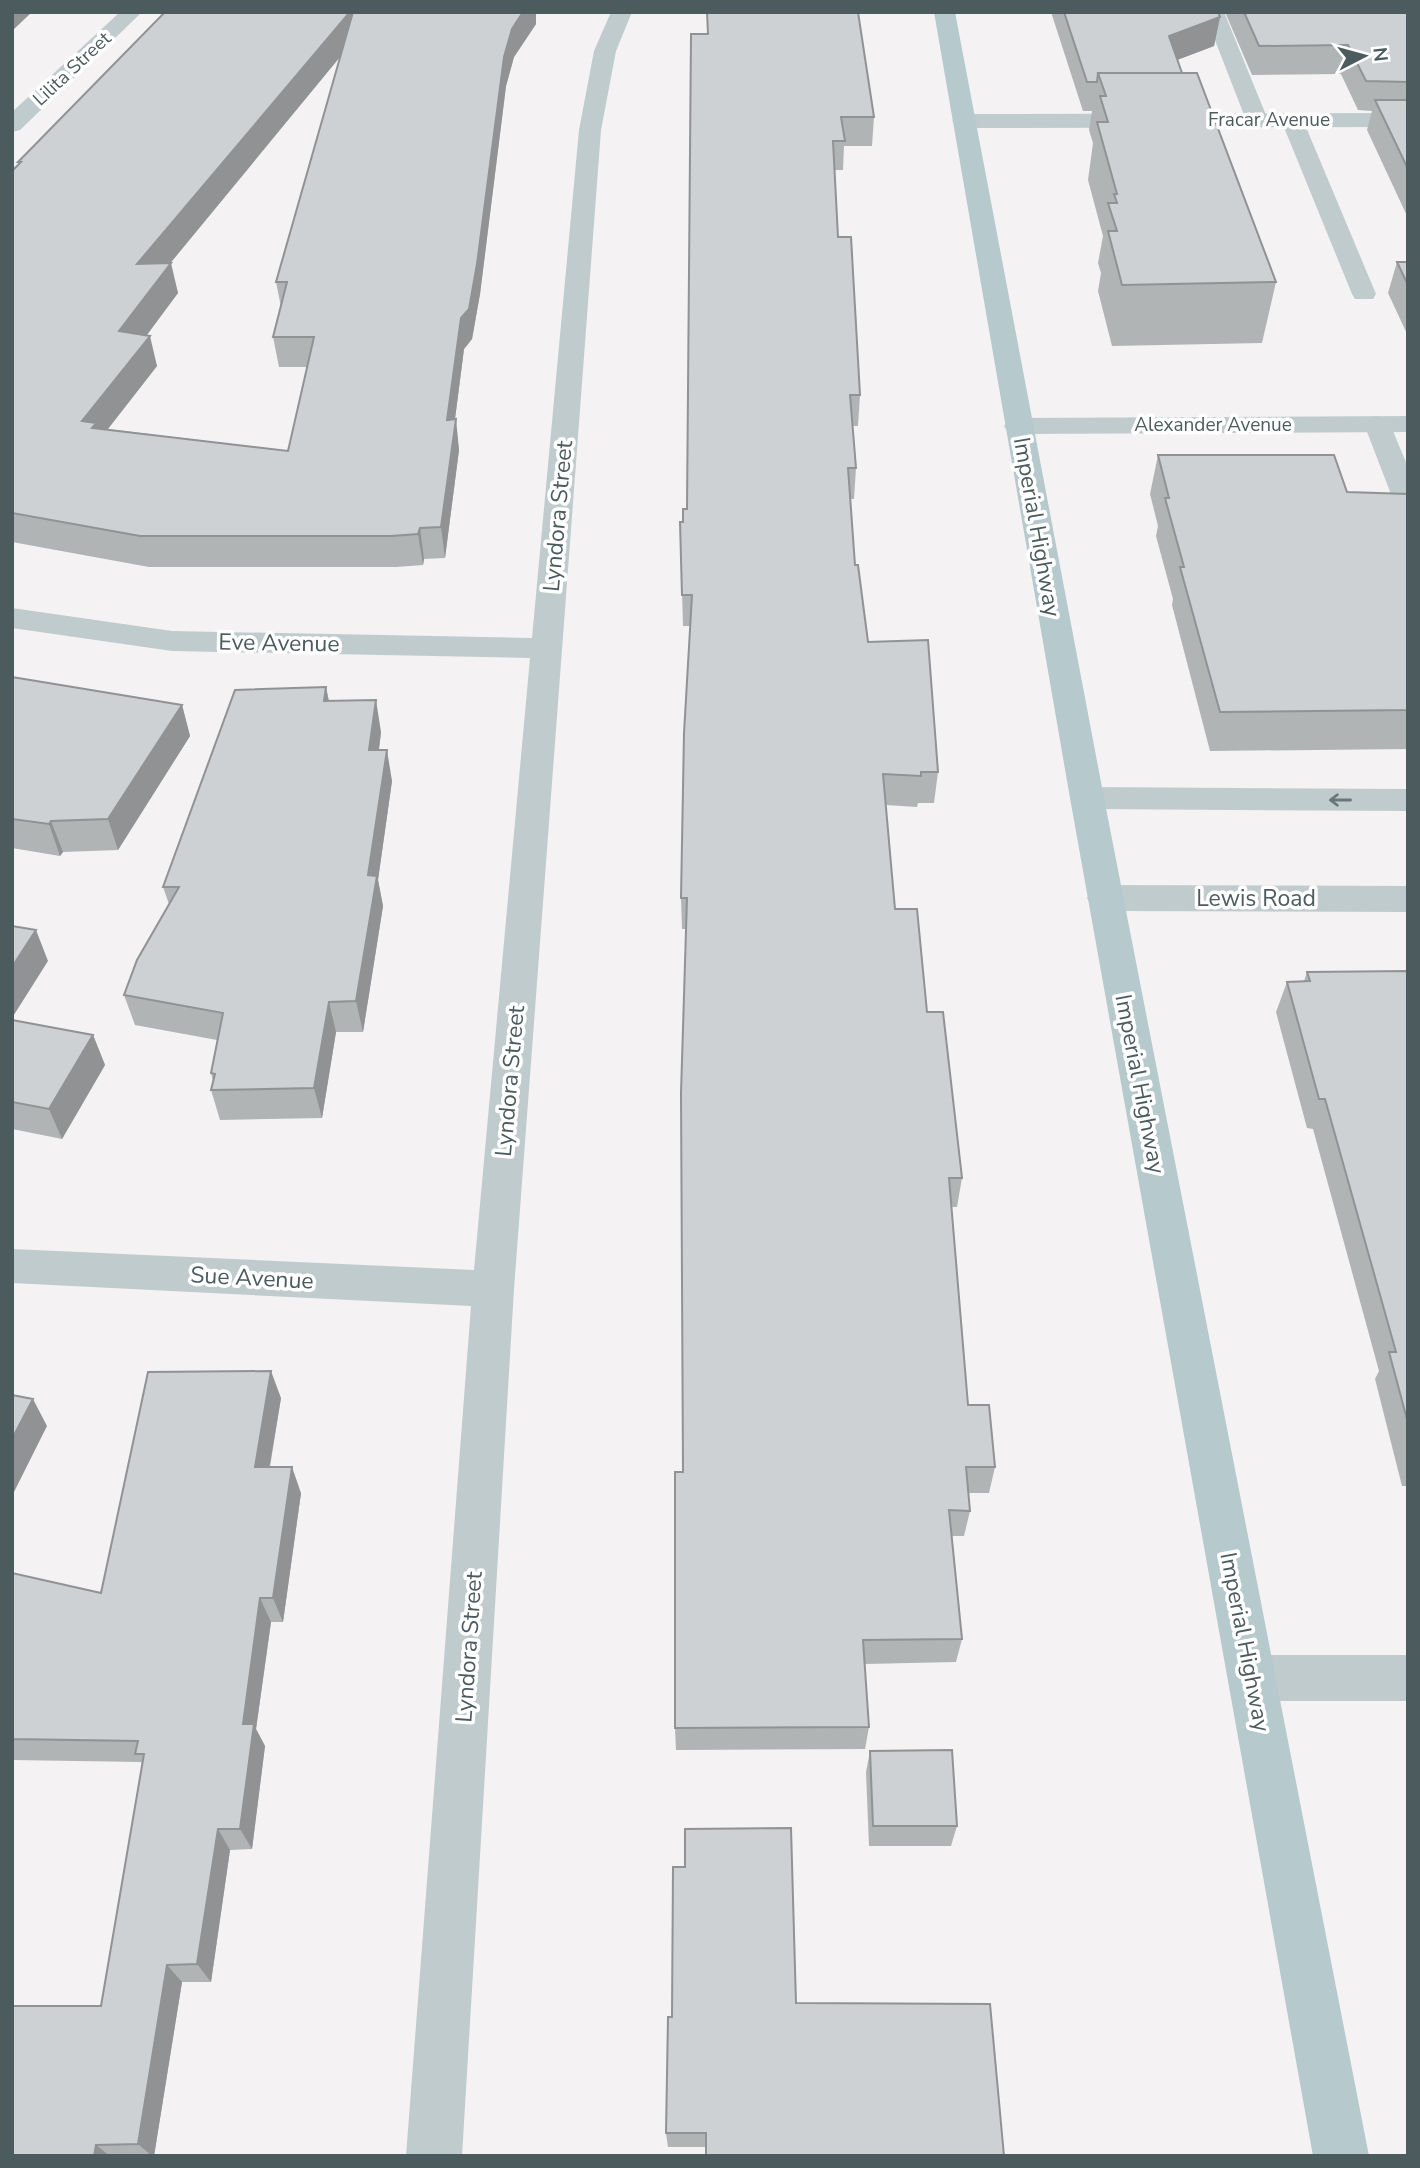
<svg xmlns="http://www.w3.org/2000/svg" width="1420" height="2168" font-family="'Nunito Sans',sans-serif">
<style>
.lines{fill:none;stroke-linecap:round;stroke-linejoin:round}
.lane{fill:#c0cbcd;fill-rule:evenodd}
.street{fill:#c0cbcd;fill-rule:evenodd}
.primary{fill:#b6c9cd;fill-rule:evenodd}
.wall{fill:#b0b4b5;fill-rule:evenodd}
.shaded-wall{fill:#909294}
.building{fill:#cdd1d3;stroke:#909294;stroke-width:2}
.oneway{stroke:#697779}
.labels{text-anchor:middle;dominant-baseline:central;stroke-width:7;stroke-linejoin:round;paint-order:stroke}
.far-street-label{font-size:19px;fill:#4c5b5d;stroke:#fff}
.street-label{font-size:23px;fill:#4c5b5d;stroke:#fff}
</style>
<rect width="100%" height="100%" fill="#f4f2f3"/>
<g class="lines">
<path class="lane" d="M1204 12H1224L1268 120 1265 125H1249L1246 120Z
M1292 113 1303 120 1376 294 1373 299H1355L1352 294 1281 120Z
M1377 416 1386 418 1390 424 1408 467V510L1398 508 1394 502 1364 424 1368 418Z
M1087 787 1408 789V811L1087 809 1076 806 1071 798 1076 790Z"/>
<path class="street" d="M120 12H142L20 130 12 132V112Z
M611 12H632L616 51 601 130 514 1289 462 2156H406L471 1306 12 1283V1249L474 1270 530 658 172 651 12 628V608L172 631 532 638 579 130 594 51Z
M1408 113V127L963 128 952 121 963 114Z
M1408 416V432L1018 434 1008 432 1004 426 1008 420 1018 418Z
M1105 885 1408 886V912L1105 911 1092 907 1087 898 1092 889Z
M1252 1655H1408V1701H1252L1235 1695 1228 1678 1235 1661Z"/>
<path class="primary" d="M934 12H955L1104 798 1369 2156H1313L1070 798Z"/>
</g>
<path class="wall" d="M165 12H536V24L514 57 506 86 480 294 472 339 464 349 455 419 459 450 445 558 424 559 423 565 396 567H149L12 542V171L19 164 18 162ZM341 55 276 282 281 307 273 337 279 367H307L288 451 108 429 157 366 146 335 178 293 169 263Z
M707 12 874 117 872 146H844L843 170H834L838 237 860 395 858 426H853L856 468 854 499H850L855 565 868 642 938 772 934 803H918L917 807 886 805 895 909 927 1012 962 1178 957 1207H951L968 1405 995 1467 989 1493H968L970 1511 964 1536H952L962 1639 956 1662 865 1664 869 1727 865 1749 676 1750 675 1728 683 1472 686 929H682L681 898 690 626H683L680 522H683L687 509 707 34Z
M1051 12H1218L1220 17 1214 46 1177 60 1182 73 1276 282 1262 343 1112 346 1098 291 1101 273 1098 263 1103 236 1088 180 1093 143 1089 130 1092 111H1083Z
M1225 12H1408V218L1367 130 1372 111 1358 110 1341 74 1252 75Z
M1397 262H1408V336L1388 293Z
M1158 455 1347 492 1408 494V749L1210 751 1172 605 1173 599 1156 536 1158 526 1150 494Z
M12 677 182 705 190 736 118 850 63 852 60 856 12 848Z
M326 687 329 701 381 732 379 750 392 781 378 880 383 906 363 1032H336L322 1118 220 1120 211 1090 213 1081 211 1073 217 1040 135 1025 124 995 169 904 163 887Z
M1408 971V1486H1402L1375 1379 1379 1371 1313 1129 1307 1128 1276 1012 1287 982 1304 981 1307 972Z
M12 1020 93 1035 105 1065 62 1139 12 1129Z
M281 1398 270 1467 301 1493 283 1622H271L256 1729 265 1746 252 1849 230 1850 211 1982H182L154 2156H12L101 2006 142 1764 141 1762 12 1760V1573L101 1593Z
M870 1751 957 1826 951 1846H869L866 1772Z
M791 1828 706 2147H668L666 2133 672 2017 685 1867Z"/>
<path class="shaded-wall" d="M12 12H32L12 31Z
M350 12H356L359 34 145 294 137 264Z
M523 12H536V24L514 57 506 86 480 294 472 339 464 349 451 450 447 420 461 318 504 57 512 29Z
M1220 17 1214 46 1164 65 1169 36Z
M171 263 178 293 127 362 119 331Z
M150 336 157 366 100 439 82 421Z
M456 419 459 450 445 558 441 527Z
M420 528 424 559 423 565 418 534Z
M326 687 332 719 324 701Z
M376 700 381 732 375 781 369 750Z
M182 705 190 736 118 850 108 819Z
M387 750 392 781 378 880 383 906 363 1032 356 1001 368 875Z
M51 821 63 852 60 856 49 824Z
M36 930 48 961 12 1018V967Z
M329 1002 336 1032 322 1118 314 1088Z
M93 1035 105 1065 62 1139 49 1109Z
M271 1371 281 1398 265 1493 255 1467Z
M33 1399 47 1426 12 1496V1439Z
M292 1467 301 1493 283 1622 273 1598Z
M260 1598 271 1622 256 1729 265 1746 252 1849 240 1829 243 1724Z
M218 1829 230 1850 211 1982 197 1964Z
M167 1965 182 1982 154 2156H152L138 2144Z
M96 2145 110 2156H94Z"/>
<path class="building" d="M165 12H350L137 264 171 263 119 331 150 336 82 421 96 423 92 428 288 451 314 337H273L287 282H276L353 12H523L512 29 504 57 477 264 469 309 461 318 447 420 456 419 441 527 420 528 418 534 391 536H140L12 513V171L21 162H18Z
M707 12H858L874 117H841L845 141H833L838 237H851L860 395H850L856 468H848L855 565H858L868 642 928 640 938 772H921V776L883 774 895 909H917L927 1012H943L962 1178H949L968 1405H989L995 1467H966L970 1511 949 1510 962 1639 863 1640 869 1727 675 1728V1472H683L681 1093 687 898H681L684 733 692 595H682L680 522H683V509H687L691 34H708Z
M1064 12H1218L1220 17 1169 36 1182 73H1098L1097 82H1087Z
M1244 12H1408V82L1366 81 1348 45 1259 46Z
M1098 73H1197L1276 282 1122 285 1108 231H1117L1108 203H1117L1114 194H1117L1097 122H1108L1100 96H1106Z
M1375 100H1408V169Z
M1397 262H1408V285Z
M1158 455H1334L1347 492 1408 494V710L1220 712 1180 567H1184L1165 498H1169Z
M12 677 182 705 108 819 51 821 49 824 12 819Z
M326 687 324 701 376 700 369 750H387L368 875 377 876 356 1001 329 1002 314 1088 211 1090 215 1074 211 1073 223 1013 124 995 137 960 179 887H163L235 690Z
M12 926 36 930 12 967Z
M1408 971V1423L1389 1352H1396L1325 1099H1319L1287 982 1310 981 1307 972Z
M12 1020 93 1035 49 1109 12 1102Z
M271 1371 255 1467H292L273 1598H260L243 1724H254L240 1829H218L197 1964 167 1965 138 2144 96 2145 94 2156H12V2006H101L144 1754H135L138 1741 12 1739V1573L101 1593 148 1372Z
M12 1395 33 1399 12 1439Z
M952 1750 957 1826H873L870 1751Z
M791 1828 796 2003 990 2004 1004 2156H706V2133H666L668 2017H672L673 1867H685V1829Z"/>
<defs><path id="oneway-shaft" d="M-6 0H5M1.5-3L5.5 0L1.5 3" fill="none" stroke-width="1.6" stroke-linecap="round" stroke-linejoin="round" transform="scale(1.75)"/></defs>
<use class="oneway" href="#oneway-shaft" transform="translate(1340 800) rotate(-180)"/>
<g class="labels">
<g class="far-street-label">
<text transform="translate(72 69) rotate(-43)">Lilita Street</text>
<text x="1269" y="120">Fracar Avenue</text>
<text x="1213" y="425">Alexander Avenue</text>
</g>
<g class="street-label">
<text transform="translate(558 516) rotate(-85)">Lyndora Street</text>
<text transform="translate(1037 527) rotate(80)">Imperial Highway</text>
<text transform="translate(279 643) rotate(1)">Eve Avenue</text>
<text x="1256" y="898">Lewis Road</text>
<text transform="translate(510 1081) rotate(-85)">Lyndora Street</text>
<text transform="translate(1140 1084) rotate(79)">Imperial Highway</text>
<text transform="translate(252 1278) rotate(3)">Sue Avenue</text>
<text transform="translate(1245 1642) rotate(79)">Imperial Highway</text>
<text transform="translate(469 1647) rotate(-86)">Lyndora Street</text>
</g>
</g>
<rect width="1420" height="2168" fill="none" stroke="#4c5b5d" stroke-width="28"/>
<g transform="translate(1364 56) rotate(84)" stroke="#ffffff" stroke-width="5" paint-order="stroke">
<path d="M0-5L12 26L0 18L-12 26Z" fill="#4c5b5d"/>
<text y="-10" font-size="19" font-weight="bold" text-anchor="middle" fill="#4c5b5d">N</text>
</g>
</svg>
